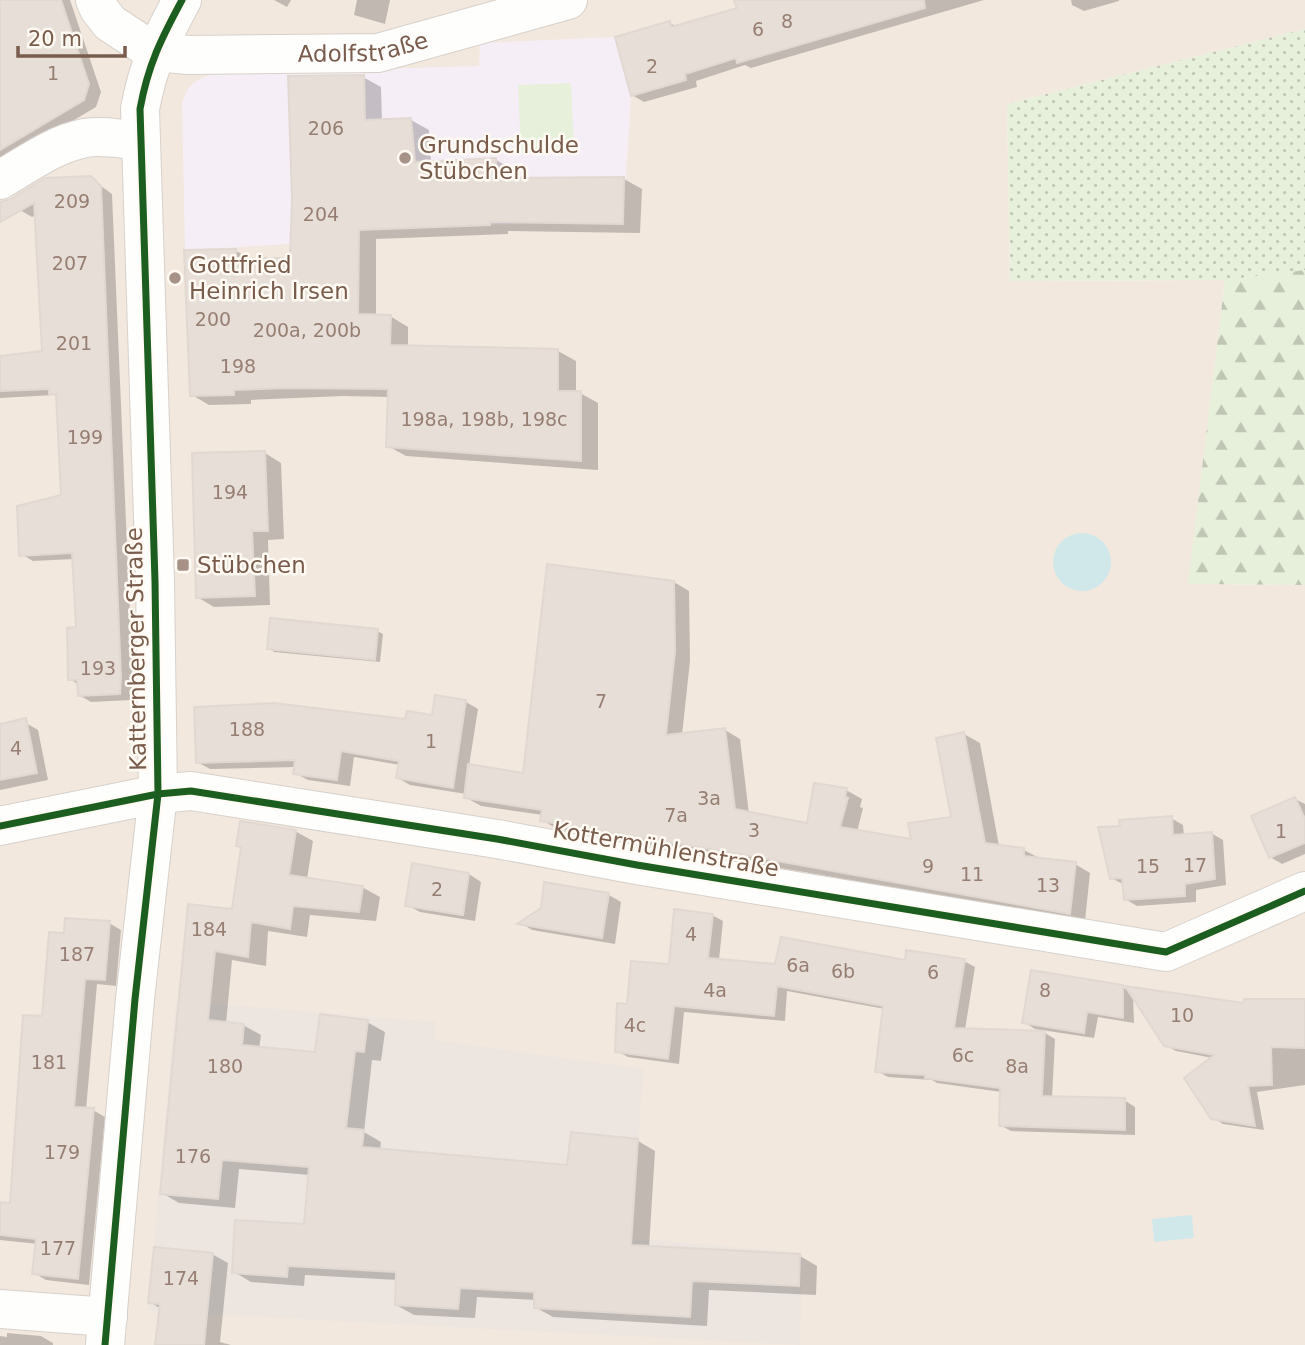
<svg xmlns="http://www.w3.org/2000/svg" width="1305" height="1345" font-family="'DejaVu Sans',sans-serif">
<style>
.residential{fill:#f2e8de}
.industrial{fill:#ede5e0}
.education{fill:#f6eef6}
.grass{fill:url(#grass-dots)}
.forest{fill:url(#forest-firs)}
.park{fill:#e7f0db}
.water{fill:#d0e8ea}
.shadow{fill:#0003}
.building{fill:#e6ded7;stroke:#e2d8d2;stroke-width:2}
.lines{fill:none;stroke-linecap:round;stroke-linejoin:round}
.minor-casing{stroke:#d7d1cb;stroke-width:40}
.minor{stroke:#fefefd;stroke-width:38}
.cycleway-casing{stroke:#fffaf3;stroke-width:11}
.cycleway{stroke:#1b5e20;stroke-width:7}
.poi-dot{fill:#a69286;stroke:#fffaf3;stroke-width:2.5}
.labels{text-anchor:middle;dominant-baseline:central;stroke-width:5;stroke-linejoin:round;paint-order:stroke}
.number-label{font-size:19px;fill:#977e72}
.street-label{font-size:23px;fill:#7a5c4d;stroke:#fffaf3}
.poi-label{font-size:23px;fill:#7a5c4d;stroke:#fffaf3;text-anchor:start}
</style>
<defs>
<pattern id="grass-dots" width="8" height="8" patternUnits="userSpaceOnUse" patternTransform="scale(1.75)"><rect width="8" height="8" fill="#e7f0db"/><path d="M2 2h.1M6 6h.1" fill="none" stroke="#c0c6b4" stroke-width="1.8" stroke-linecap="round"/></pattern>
<pattern id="forest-firs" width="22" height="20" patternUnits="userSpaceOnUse" patternTransform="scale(1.75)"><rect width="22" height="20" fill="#e7f0db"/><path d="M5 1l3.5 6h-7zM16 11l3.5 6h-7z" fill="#c0c6b4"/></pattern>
</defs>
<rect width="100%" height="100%" fill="#f9f5f0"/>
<path class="residential" d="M0 0H1305V29L1007 104 1010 281 1225 280 1189 584 1305 585V1345H0Z"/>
<path class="industrial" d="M176 1001 435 1022 434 1040 643 1069 632 1238 802 1253 800 1345 148 1311Z"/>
<path class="education" d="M615 37 631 96 623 224 536 223 351 230 291 244 185 250 182 102 189 87 196 81 212 74 234 73 479 66 480 43Z"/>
<path class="grass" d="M1305 29V270L1225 280 1010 281 1007 104Z"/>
<path class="forest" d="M1305 270V585L1188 584 1225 280Z"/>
<path class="park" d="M571 83 574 151 521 153 518 85Z"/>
<path class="water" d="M1053 562a29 29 0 1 1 58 0a29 29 0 1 1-58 0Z
M1192 1215 1194 1238 1154 1242 1152 1219Z"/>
<path class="shadow" d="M0 0H70L101 92 96 107 0 164Z
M274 0H291L287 7Z
M357 0H390L385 24 354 15Z
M749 0H984L751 68 745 65 696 81 697 87 644 102 632 95 670 23 677 27 739 10Z
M1071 0H1119V1L1084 11 1072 5Z
M363 77 381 87 382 121 411 120 429 130 431 163 495 159 513 170V180L624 179 642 189 640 233 508 231V234L376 239V316H390L408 327V347L558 351 576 361V393H580L598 403V470L406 456 388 446 390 397 343 396 251 400V404L209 405 192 395 235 250 251 260 292 259Z
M90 178 112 194 133 686 131 700 91 702 79 695V685L70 679 78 629 74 559 33 561 21 554 63 496 58 397 54 395 0 398V358L44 352 36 215 32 217 20 210 14 199Z
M265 453 281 463 284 539 268 540 270 605 214 607 197 597Z
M674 582 689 591 690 661 682 735 725 730 740 739 749 814 809 825 846 790 862 799 860 807 863 808 857 832 913 841 953 819 964 734 980 743 999 846 1024 850 1039 858 1075 864 1090 873 1085 921 557 829 542 820 543 815 481 806 465 797 466 794 410 785 398 778 400 765 354 757 350 786 308 780 295 773 296 767 210 769 197 762 434 717 437 697 466 702 478 709 469 766 525 775Z
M377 631 383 634 380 662 274 652 269 648Z
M26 723 38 730 48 780 0 790V726Z
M1295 799 1305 804V854L1282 864 1270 857Z
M1171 818 1183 825 1184 836 1211 833 1223 840 1226 885 1196 890V902L1137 906 1125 899 1123 884 1111 878 1122 827Z
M295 831 313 841 307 879 362 887 380 897 376 921 310 915 307 937 268 931 266 966 232 960 226 1024 243 1025 261 1035 259 1049 317 1054 367 1022 385 1032 381 1061 372 1060 364 1132 381 1142 380 1150 568 1166 638 1141 655 1151 649 1248 800 1256 817 1266 816 1295 709 1290 707 1326 553 1317 535 1307 536 1300 477 1297 475 1318 414 1315 396 1305 398 1280 305 1275 304 1286 251 1282 234 1272 305 1226 310 1175 239 1169 235 1208 179 1203 162 1193 190 906 234 911 243 848 238 845Z
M413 865 469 874 481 882 475 921 420 912 407 905Z
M546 884 609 895 621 902 615 944 532 930 521 923 542 909Z
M712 915 723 921 719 960 777 966 964 961 975 967 965 1030 1045 1033 1055 1039 1052 1098 1124 1100 1135 1107V1135L1011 1131 1000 1125 1001 1092 937 1083 932 1080 888 1077 877 1071 885 1009 787 991 785 1021 684 1012 679 1064 628 1057 617 1051 628 1005 670 965Z
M109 923 121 930 116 986 97 984 86 1110H93L105 1117 89 1285 46 1280 34 1273 38 1244 0 1240V1204L11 1205 44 1018 66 935Z
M1122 987 1131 992 1245 1004 1305 1001V1085L1257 1092 1264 1130 1223 1124 1212 1117 1213 1058 1176 1051 1165 1045 1133 995 1134 1023 1098 1017 1094 1038 1035 1029 1024 1022Z
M212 1254 228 1263 220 1342 231 1345H156L161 1309 150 1302Z
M7 1333 41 1336 53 1343V1345H0V1336L7 1337Z"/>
<path class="building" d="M0 0H61L89 84 84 100 0 150Z
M734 0H924L925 8 737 63 736 58 685 74 686 80 631 96 615 37 670 21 671 27 737 8Z
M364 75 365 120 411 118 415 162 496 158V178L624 177 623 224 490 222V225L359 230 358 314 391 315 390 345 558 349V391H581V461L386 447 388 389 287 388 234 390V395L190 396 184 250 236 249V258H290L292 199 288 76Z
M91 176 101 186 121 678 120 694 78 696 77 680H68L67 628 76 627 72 553 19 556 17 506 61 495 56 394H49V389L0 391V356L42 351 34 203 0 222V202L11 199 45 178Z
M265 451 268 531H252L255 596 196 598 192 453Z
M547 564 674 581 675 651 666 735 725 728 735 809 807 823 814 783 847 788 845 797 848 798 840 827 911 839 908 823 951 817 936 738 964 732 985 843 1024 848V856L1076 862 1070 914 728 852 540 821 542 810 464 798 468 764 523 773Z
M270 618 378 629 375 660 267 649Z
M435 695 466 700 453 788 396 778 399 761 341 751 337 780 293 774 295 760 196 763 194 707 274 703 405 719 407 711 432 715Z
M26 718 37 773 0 780V724Z
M1295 797 1305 819V843L1269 858 1251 816Z
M1172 816 1173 835 1212 832 1215 879 1185 884V896L1124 900 1122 878 1110 879 1098 827 1120 826 1119 820Z
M240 821 296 830 289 875 363 886 359 912 293 906 290 929 251 922 248 957 215 951 208 1020 244 1024 242 1045 315 1052 320 1014 368 1020 364 1052 355 1051 346 1128 364 1130 362 1147 567 1165 571 1132 638 1139 631 1245 800 1254 799 1286 692 1281 690 1317 534 1308V1292L460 1288 458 1309 395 1305 396 1272 288 1266 287 1277 232 1273 235 1220 304 1224 309 1167 222 1160 218 1199 160 1194 188 904 232 909 241 847 236 846Z
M412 863 469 873 463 915 405 906Z
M544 882 609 893 602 938 517 924 541 908Z
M674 909 713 914 708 958 775 964 781 937 905 960 906 950 965 959 954 1028 1045 1031 1042 1096 1125 1098V1130L999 1126 1000 1088 925 1078V1075L875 1072 883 1006 777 986 774 1016 674 1006 668 1059 615 1052 617 1003 627 1004 631 961 669 964Z
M65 918 110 921 105 980 85 979 74 1107 94 1108 78 1279 32 1274 36 1239 0 1235V1202L10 1203 23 1015 42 1016 49 932 64 933Z
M1031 970 1123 985V1018L1087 1012 1084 1033 1022 1023Z
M1125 986 1243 1003 1244 999H1305V1048L1271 1047 1272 1085 1248 1086 1255 1126 1211 1119 1184 1078 1214 1055 1164 1046Z
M154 1247 213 1253 204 1345H155L160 1304 148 1303Z"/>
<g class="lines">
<defs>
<g id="minor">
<path id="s1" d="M95 0 99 9 110 23 154 52 189 55 378 53 568 0"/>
<path d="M0 180C26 165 54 144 85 138 102 135 122 139 140 141"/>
<path d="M0 826 158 794 191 791 497 839 637 865 1166 952 1305 891"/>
<path d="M0 1309 108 1317"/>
<path d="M105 1345 135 999 158 794 155 581 140 109C148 65 161 39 182 0"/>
</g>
</defs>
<use href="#minor" class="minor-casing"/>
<use href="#minor" class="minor"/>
<defs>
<path id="cycleway" d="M0 826 158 794 191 791 497 839 637 865 1166 952 1305 891
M105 1345 135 999 158 794 155 581 140 109C148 65 161 39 182 0"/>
</defs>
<use href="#cycleway" class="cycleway-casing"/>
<use href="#cycleway" class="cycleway"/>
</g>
<g class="poi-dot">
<circle cx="405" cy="158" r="7"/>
<circle cx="175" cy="278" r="7"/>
<rect x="176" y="558" width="14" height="14" rx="3.5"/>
</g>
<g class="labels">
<g class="number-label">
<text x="787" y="21">8</text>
<text x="758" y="29">6</text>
<text x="652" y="66">2</text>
<text x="53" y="73">1</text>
<text x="326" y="128">206</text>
<text x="72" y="201">209</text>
<text x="321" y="214">204</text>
<text x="70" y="263">207</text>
<text x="213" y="319">200</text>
<text x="307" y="330">200a, 200b</text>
<text x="74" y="343">201</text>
<text x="238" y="366">198</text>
<text x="484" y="419">198a, 198b, 198c</text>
<text x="85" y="437">199</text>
<text x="230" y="492">194</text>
<text x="98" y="668">193</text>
<text x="601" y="701">7</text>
<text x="247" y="729">188</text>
<text x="431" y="741">1</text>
<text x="16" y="748">4</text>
<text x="709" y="798">3a</text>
<text x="676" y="815">7a</text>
<text x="754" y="830">3</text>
<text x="1281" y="831">1</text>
<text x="1195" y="865">17</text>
<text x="928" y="866">9</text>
<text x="1148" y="866">15</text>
<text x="972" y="874">11</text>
<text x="1048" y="885">13</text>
<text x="437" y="889">2</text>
<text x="209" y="929">184</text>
<text x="691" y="934">4</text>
<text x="77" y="954">187</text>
<text x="798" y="965">6a</text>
<text x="843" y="971">6b</text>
<text x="933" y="972">6</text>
<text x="715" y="990">4a</text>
<text x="1045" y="990">8</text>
<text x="1182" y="1015">10</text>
<text x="635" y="1025">4c</text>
<text x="963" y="1055">6c</text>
<text x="49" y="1062">181</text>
<text x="225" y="1066">180</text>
<text x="1017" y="1066">8a</text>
<text x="62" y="1152">179</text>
<text x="193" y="1156">176</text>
<text x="58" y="1248">177</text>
<text x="181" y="1278">174</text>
</g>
<g class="street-label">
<text stroke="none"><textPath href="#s1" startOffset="290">Adolfstraße</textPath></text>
<text transform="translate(136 649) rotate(-91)">Katternberger Straße</text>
<text transform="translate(666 849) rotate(10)">Kottermühlenstraße</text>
</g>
<g class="poi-label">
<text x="419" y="145">Grundschulde<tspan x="419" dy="26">Stübchen</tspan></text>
<text x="189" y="265">Gottfried<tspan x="189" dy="26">Heinrich Irsen</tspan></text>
<text x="197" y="565">Stübchen</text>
</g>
</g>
<path d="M18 46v10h107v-10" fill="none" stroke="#7a5c4d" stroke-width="3.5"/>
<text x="28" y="46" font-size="21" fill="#7a5c4d" stroke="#fffaf3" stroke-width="5" paint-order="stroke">20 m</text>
</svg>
